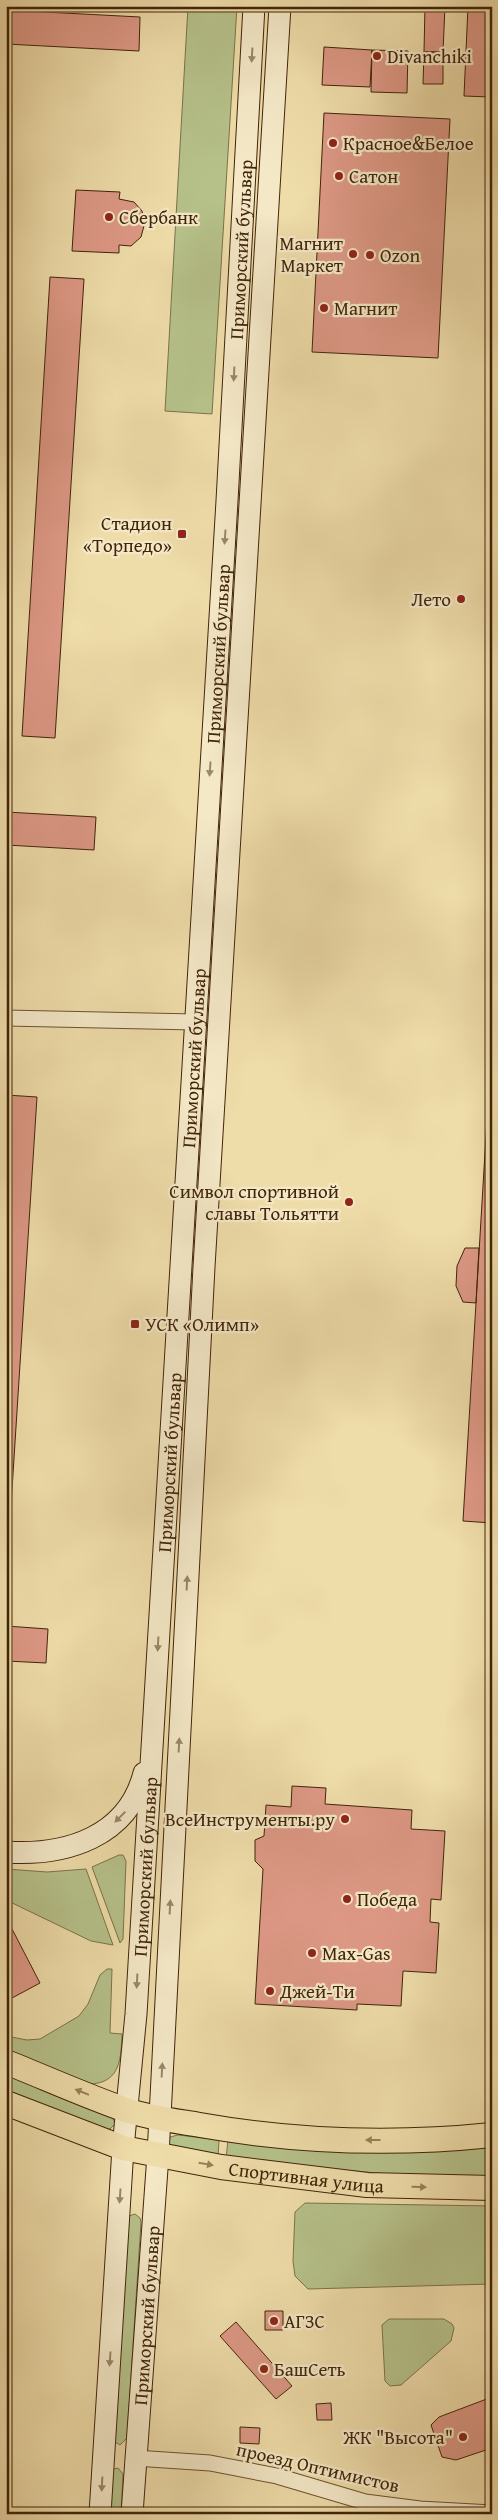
<svg xmlns="http://www.w3.org/2000/svg" width="498" height="2520" font-family="'Gentium Book Plus',serif">
<style>
.green{fill:#b6c18a;stroke:#7c724a}
.building{fill:#dd9885;stroke:#412409}
.lines{fill:none;stroke-linecap:round;stroke-linejoin:round}
.street-casing{stroke:#6c5231;stroke-width:17}
.secondary-casing{stroke:#412409;stroke-width:23}
.primary-casing{stroke:#412409;stroke-width:26}
.street{stroke:#f4e8c7;stroke-width:15}
.secondary{stroke:#f4e8c7;stroke-width:21}
.primary{stroke:#eedca9;stroke-width:24}
.oneway{fill:#9a8668}
.oneway2{fill:#988059}
.poi-dot{fill:#8f2418;stroke:#f4e8c7;stroke-width:2}
.labels{text-anchor:middle;dominant-baseline:central;stroke-width:4.5;stroke-linejoin:round;paint-order:stroke}
.poi-label{font-size:19px;fill:#412409;stroke:#f4e8c7;text-anchor:start}
.street-label{font-size:19px;fill:#412409;stroke:#f4e8c7}
</style>
<rect width="100%" height="100%" fill="#eedca9"/>
<filter id="stains"><feTurbulence type="fractalNoise" baseFrequency=".004" numOctaves="4"/><feColorMatrix values="0 0 0 0 .2 0 0 0 0 .09 0 0 0 0 .02 0 0 0 .5 -.17"/></filter>
<radialGradient id="worn" r=".72"><stop offset=".6" stop-color="#630" stop-opacity="0"/><stop offset="1" stop-color="#630" stop-opacity=".3"/></radialGradient>
<path class="green" d="M188 6H237L212 414 165 411Z
M119 1855H123L126 1861 123 1939 120 1943 92 1867Z
M6 1869 47 1872 86 1869 113 1945 91 1941 6 1900Z
M107 1969H112L110 2033 122 2034C121 2063 119 2086 83 2084L6 2053V2036L27 2040 40 2039 79 2016 88 2004 100 1975Z
M6 2073 108 2114 113 2118 115 2124 110 2129H105L6 2090Z
M178 2135 219 2140 218 2158 173 2147 169 2144 170 2137Z
M228 2140 448 2150 492 2147V2178L409 2176 226 2159Z
M305 2203 492 2206V2284L308 2289 295 2276 293 2261 295 2212Z
M135 2214 140 2218 141 2222 127 2438 120 2445 115 2442 129 2216Z
M389 2319H444L452 2324 454 2328 451 2341 401 2385 390 2386 385 2381 382 2325Z
M118 2468 123 2474 121 2514H108L113 2469Z"/>
<path class="building" d="M425 6H445L443 52H424Z
M468 6H492L490 97 464 96Z
M6 10 140 17 139 51 6 44Z
M324 47 372 50 370 87 322 85Z
M372 50 408 51 407 93 371 92Z
M424 52H443V84H423Z
M324 113 450 119 438 358 312 352Z
M76 190 120 192 119 199 134 202 142 211 145 222 141 237 131 246 119 245V253L72 251Z
M50 277 84 279 55 738 22 736Z
M6 812 96 817 94 850 6 845Z
M492 1035V1523L463 1521Z
M6 1095 37 1097 8 1553H6Z
M465 1248H479L476 1303 463 1302 456 1286 457 1266Z
M6 1626 48 1629 46 1663 6 1661Z
M292 1786 326 1788 325 1804 412 1810 411 1829 445 1831 441 1900 431 1899 430 1922 439 1923 436 1973 403 1971 401 2006 357 2004V2010L255 2004 263 1869 255 1861V1840L264 1836 266 1805 291 1807Z
M11 1927 40 1983 12 1998 6 1986V1930Z
M265 2311H283V2330H265Z
M236 2322 292 2386 276 2399 220 2336Z
M492 2397V2448L456 2460 442 2457 431 2425 439 2417Z
M331 2403 332 2420H317L316 2404Z
M240 2427 260 2428 259 2444 240 2443Z"/>
<g class="lines">
<defs>
<path id="street" d="M6 1018 195 1022
M135 2458 210 2463 277 2476 365 2502 420 2509 492 2513"/>
<g id="secondary">
<path d="M6 1852C66 1856 128 1837 144 1773"/>
<path id="s1" d="M100 2514 123 2148 136 2014 227 501 254 6"/>
<path id="s2" d="M132 2514 158 2155 204 1267 280 6"/>
</g>
<g id="primary">
<path d="M6 2062C46 2078 86 2096 126 2110 150 2118 176 2121 200 2125 296 2142 395 2145 492 2135"/>
<path id="s3" d="M6 2103 123 2148 221 2167 367 2185 492 2188"/>
</g>
</defs>
<use href="#street" class="street-casing"/>
<use href="#secondary" class="secondary-casing"/>
<use href="#primary" class="primary-casing"/>
<use href="#street" class="street"/>
<use href="#secondary" class="secondary"/>
<use href="#primary" class="primary"/>
</g>
<defs><path id="oneway-solid" d="M-6-.8H1V-3.2L6.5 0L1 3.2V.8H-6Z" transform="scale(1.25)"/></defs>
<g class="oneway">
<use href="#oneway-solid" transform="translate(252 55) rotate(93)"/>
<use href="#oneway-solid" transform="translate(234 374) rotate(93)"/>
<use href="#oneway-solid" transform="translate(225 537) rotate(94)"/>
<use href="#oneway-solid" transform="translate(210 769) rotate(94)"/>
<use href="#oneway-solid" transform="translate(187 1583) rotate(-87)"/>
<use href="#oneway-solid" transform="translate(158 1644) rotate(93)"/>
<use href="#oneway-solid" transform="translate(179 1745) rotate(-87)"/>
<use href="#oneway-solid" transform="translate(120 1817) rotate(135)"/>
<use href="#oneway-solid" transform="translate(170 1907) rotate(-87)"/>
<use href="#oneway-solid" transform="translate(137 1981) rotate(93)"/>
<use href="#oneway-solid" transform="translate(162 2070) rotate(-87)"/>
<use href="#oneway-solid" transform="translate(120 2196) rotate(94)"/>
<use href="#oneway-solid" transform="translate(110 2359) rotate(94)"/>
<use href="#oneway-solid" transform="translate(102 2484) rotate(93)"/>
</g>
<g class="oneway2">
<use href="#oneway-solid" transform="translate(82 2092) rotate(-158)"/>
<use href="#oneway-solid" transform="translate(373 2140) rotate(180)"/>
<use href="#oneway-solid" transform="translate(206 2164) rotate(10)"/>
<use href="#oneway-solid" transform="translate(419 2187) rotate(2)"/>
</g>
<g class="poi-dot">
<circle cx="377" cy="56" r="5"/>
<circle cx="333" cy="143" r="5"/>
<circle cx="339" cy="176" r="5"/>
<circle cx="109" cy="217" r="5"/>
<circle cx="353" cy="254" r="5"/>
<circle cx="370" cy="255" r="5"/>
<circle cx="324" cy="308" r="5"/>
<rect x="177" y="529" width="10" height="10" rx="2.5"/>
<circle cx="461" cy="599" r="5"/>
<circle cx="349" cy="1202" r="5"/>
<rect x="130" y="1319" width="10" height="10" rx="2.5"/>
<circle cx="345" cy="1819" r="5"/>
<circle cx="347" cy="1899" r="5"/>
<circle cx="312" cy="1953" r="5"/>
<circle cx="270" cy="1991" r="5"/>
<circle cx="274" cy="2321" r="5"/>
<circle cx="264" cy="2369" r="5"/>
<circle cx="463" cy="2437" r="5"/>
</g>
<g class="labels">
<g class="poi-label">
<text x="387" y="56">Divanchiki</text>
<text x="343" y="143">Красное&amp;Белое</text>
<text x="349" y="176">Сатон</text>
<text x="119" y="217">Сбербанк</text>
<text x="343" y="243" text-anchor="end">Магнит<tspan x="343" dy="22">Маркет</tspan></text>
<text x="380" y="255">Ozon</text>
<text x="334" y="308">Магнит</text>
<text x="172" y="523" text-anchor="end">Стадион<tspan x="172" dy="22">«Торпедо»</tspan></text>
<text x="451" y="599" text-anchor="end">Лето</text>
<text x="339" y="1191" text-anchor="end">Символ спортивной<tspan x="339" dy="22">славы Тольятти</tspan></text>
<text x="145" y="1324">УСК «Олимп»</text>
<text x="335" y="1819" text-anchor="end">ВсеИнструменты.ру</text>
<text x="357" y="1899">Победа</text>
<text x="322" y="1953">Max-Gas</text>
<text x="280" y="1991">Джей-Ти</text>
<text x="284" y="2321">АГЗС</text>
<text x="274" y="2369">БашСеть</text>
<text x="453" y="2437" text-anchor="end">ЖК "Высота"</text>
</g>
<g class="street-label">
<text stroke="none"><textPath href="#s1" startOffset="2269">Приморский бульвар</textPath></text>
<text stroke="none"><textPath href="#s1" startOffset="1864">Приморский бульвар</textPath></text>
<text stroke="none"><textPath href="#s1" startOffset="1459">Приморский бульвар</textPath></text>
<text stroke="none"><textPath href="#s1" startOffset="1054">Приморский бульвар</textPath></text>
<text stroke="none"><textPath href="#s1" startOffset="649">Приморский бульвар</textPath></text>
<text stroke="none"><textPath href="#s3" startOffset="311">Спортивная улица</textPath></text>
<text stroke="none"><textPath href="#s2" startOffset="199">Приморский бульвар</textPath></text>
<text transform="translate(318 2467) rotate(13)">проезд Оптимистов</text>
</g>
</g>
<rect width="498" height="2520" fill="none" stroke="#eedca9" stroke-width="25"/>
<rect x="8" y="8" width="483" height="2505" fill="none" stroke="#412409" stroke-width="2.5"/>
<rect x="12" y="12" width="473" height="2495" fill="none" stroke="#412409"/>
<rect width="100%" height="100%" filter="url(#stains)"/>
<rect width="100%" height="100%" fill="url(#worn)"/>
</svg>
